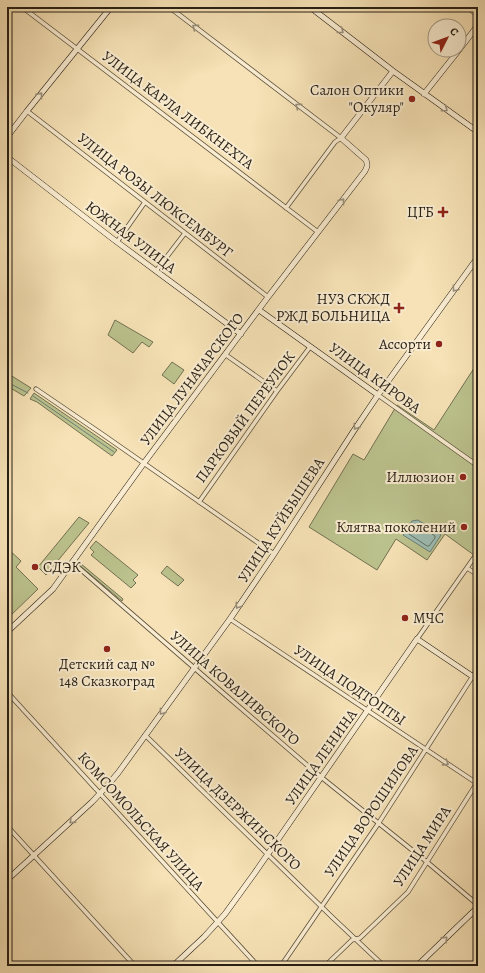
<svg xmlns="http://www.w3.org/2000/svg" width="485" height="973" font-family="Alegreya,serif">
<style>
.green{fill:#bcc38e;stroke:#727152}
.water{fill:#9dbdb3;stroke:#6e7e74}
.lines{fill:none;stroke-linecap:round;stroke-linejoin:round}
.shore{stroke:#626e64;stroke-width:1}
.stream{stroke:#6e7e74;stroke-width:1}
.street-casing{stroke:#5b503d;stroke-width:5}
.secondary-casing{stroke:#271f15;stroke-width:6}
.street{stroke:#f9ecd0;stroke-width:3.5}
.secondary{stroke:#f9ecd0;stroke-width:5}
.oneway{stroke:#9a907c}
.poi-dot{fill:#8f2418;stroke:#f9ecd0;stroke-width:1.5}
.labels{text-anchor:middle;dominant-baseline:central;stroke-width:4;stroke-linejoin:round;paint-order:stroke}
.poi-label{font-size:15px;fill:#271f15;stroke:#f9ecd0;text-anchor:end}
.street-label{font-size:15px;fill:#271f15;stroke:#f9ecd0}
</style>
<rect width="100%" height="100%" fill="#f6e2b6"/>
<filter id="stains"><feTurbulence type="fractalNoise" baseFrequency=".005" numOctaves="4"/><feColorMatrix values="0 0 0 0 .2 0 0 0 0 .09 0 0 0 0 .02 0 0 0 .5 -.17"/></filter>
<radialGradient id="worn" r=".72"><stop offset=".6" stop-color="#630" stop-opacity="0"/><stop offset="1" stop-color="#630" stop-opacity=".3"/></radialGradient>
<path class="green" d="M115 320 153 342 149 347 142 342 133 353 108 335Z
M172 362 184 370 174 384 162 375Z
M478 362V558L445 534 427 560 396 539 377 570 309 527 353 454 364 460 397 405 434 430Z
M7 373 31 388 24 396 7 386Z
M34 393 117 450 112 456 37 402 30 399Z
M79 517 89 523 46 575 38 567Z
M96 541 138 575 133 580 136 583 131 588 91 555 94 552 90 548Z
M7 548 21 561 16 567 38 589 7 619Z
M80 563 123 599 122 601 79 565Z
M167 566 184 580 178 586 161 573Z"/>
<path class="water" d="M418 520 441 535 430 552 403 535 412 521Z"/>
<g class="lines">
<path class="shore" d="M418 524 435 536V538L429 546H427L409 534V532L414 525Z"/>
<path class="stream" d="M7 382 28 393
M33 396 114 452"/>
<defs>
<path id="street" d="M22 7 318 232
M169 7 341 138 335 142 286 208
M27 111 268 297
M117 242 145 202
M156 271 185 233
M226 355 277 391
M36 389 102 434 274 554
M378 395 478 466
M199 502 277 391 310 347
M72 562 222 692 321 777 427 862 478 905
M467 568 478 575
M230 619 478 784
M417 639 478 552
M7 692 258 966
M145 735 333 918 384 966
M7 826 135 966
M7 963 10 966
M281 966 378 824 478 668
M325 966 352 940 360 938 408 892 478 781"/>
<path id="secondary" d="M310 7 393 71 478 132
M468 7 478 15
M459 50 478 25
M424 94 459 50
M7 137 27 111 111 7
M7 157 113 239 241 334
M259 310 378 395
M7 632 53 589 144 463 268 297 365 171C367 167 368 165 366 160L341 138 393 71
M7 880 92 802 106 787 118 773 230 619 274 554 353 432 378 395 478 257
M173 966 204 937 225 914 254 874 417 639 478 680
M417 966 478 907"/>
</defs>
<use href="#street" class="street-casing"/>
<use href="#secondary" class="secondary-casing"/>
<use href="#street" class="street"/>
<use href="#secondary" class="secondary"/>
</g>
<defs><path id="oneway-chevron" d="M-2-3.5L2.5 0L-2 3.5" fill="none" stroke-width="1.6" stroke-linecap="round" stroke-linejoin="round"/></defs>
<g class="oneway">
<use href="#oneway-chevron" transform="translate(195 27) rotate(-143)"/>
<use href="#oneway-chevron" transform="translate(341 31) rotate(38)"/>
<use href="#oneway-chevron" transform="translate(40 95) rotate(-51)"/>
<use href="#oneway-chevron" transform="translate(298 106) rotate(-143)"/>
<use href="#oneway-chevron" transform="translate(445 109) rotate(35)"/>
<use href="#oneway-chevron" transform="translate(342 201) rotate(-52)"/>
<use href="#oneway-chevron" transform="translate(455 289) rotate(126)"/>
<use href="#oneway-chevron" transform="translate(356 427) rotate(124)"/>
<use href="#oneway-chevron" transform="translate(238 606) rotate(124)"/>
<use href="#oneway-chevron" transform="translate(162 712) rotate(127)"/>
<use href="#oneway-chevron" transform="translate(446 763) rotate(33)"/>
<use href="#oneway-chevron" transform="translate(72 821) rotate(138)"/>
<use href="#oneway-chevron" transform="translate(445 939) rotate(-44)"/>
</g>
<g class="poi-dot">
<circle cx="412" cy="99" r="4"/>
<path d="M441 206h4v4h4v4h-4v4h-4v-4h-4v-4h4z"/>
<path d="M397 302h4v4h4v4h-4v4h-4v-4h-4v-4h4z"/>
<circle cx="439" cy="344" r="4"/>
<circle cx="463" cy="477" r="4"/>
<circle cx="464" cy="527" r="4"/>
<circle cx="35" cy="567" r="4"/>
<circle cx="405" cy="618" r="4"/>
<circle cx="107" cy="649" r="4"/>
</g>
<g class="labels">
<g class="poi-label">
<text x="404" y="90">Салон Оптики<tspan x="404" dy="17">"Окуляр"</tspan></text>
<text x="434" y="212">ЦГБ</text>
<text x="390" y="299">НУЗ СКЖД<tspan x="390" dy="17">РЖД БОЛЬНИЦА</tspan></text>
<text x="431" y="344">Ассорти</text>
<text x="455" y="477">Иллюзион</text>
<text x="456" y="527">Клятва поколений</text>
<text x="43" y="567" text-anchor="start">СДЭК</text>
<text x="413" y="618" text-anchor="start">МЧС</text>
<text x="107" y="664" text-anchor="middle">Детский сад №<tspan x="107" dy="17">148 Сказкоград</tspan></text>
</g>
<g class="street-label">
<text transform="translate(178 110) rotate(37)">УЛИЦА КАРЛА ЛИБКНЕХТА</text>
<text transform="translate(155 195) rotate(38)">УЛИЦА РОЗЫ ЛЮКСЕМБУРГ</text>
<text transform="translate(131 237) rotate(37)">ЮЖНАЯ УЛИЦА</text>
<text transform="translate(375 378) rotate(36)">УЛИЦА КИРОВА</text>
<text transform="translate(192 379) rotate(-53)">УЛИЦА ЛУНАЧАРСКОГО</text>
<text transform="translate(245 417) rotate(-54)">ПАРКОВЫЙ ПЕРЕУЛОК</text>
<text transform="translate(281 520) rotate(-57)">УЛИЦА КУЙБЫШЕВА</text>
<text transform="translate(350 685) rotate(34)">УЛИЦА ПОДТОПТЫ</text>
<text transform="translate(235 688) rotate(41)">УЛИЦА КОВАЛИВСКОГО</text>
<text transform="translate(321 757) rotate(-55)">УЛИЦА ЛЕНИНА</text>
<text transform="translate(238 809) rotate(44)">УЛИЦА ДЗЕРЖИНСКОГО</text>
<text transform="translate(371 811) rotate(-56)">УЛИЦА ВОРОШИЛОВА</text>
<text transform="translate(141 821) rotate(48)">КОМСОМОЛЬСКАЯ УЛИЦА</text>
<text transform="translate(422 846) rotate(-57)">УЛИЦА МИРА</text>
</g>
</g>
<rect width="485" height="973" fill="none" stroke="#f6e2b6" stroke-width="24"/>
<rect x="8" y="8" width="469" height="957" fill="none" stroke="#271f15" stroke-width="2"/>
<rect x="12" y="12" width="461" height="949" fill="none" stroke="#271f15"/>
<g transform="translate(447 38) rotate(48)"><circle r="19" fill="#f9ecd0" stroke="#a59a85"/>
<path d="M0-3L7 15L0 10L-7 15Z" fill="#8f2418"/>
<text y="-6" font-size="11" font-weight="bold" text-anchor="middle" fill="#271f15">С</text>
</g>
<rect width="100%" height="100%" filter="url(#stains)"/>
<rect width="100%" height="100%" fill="url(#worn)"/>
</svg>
